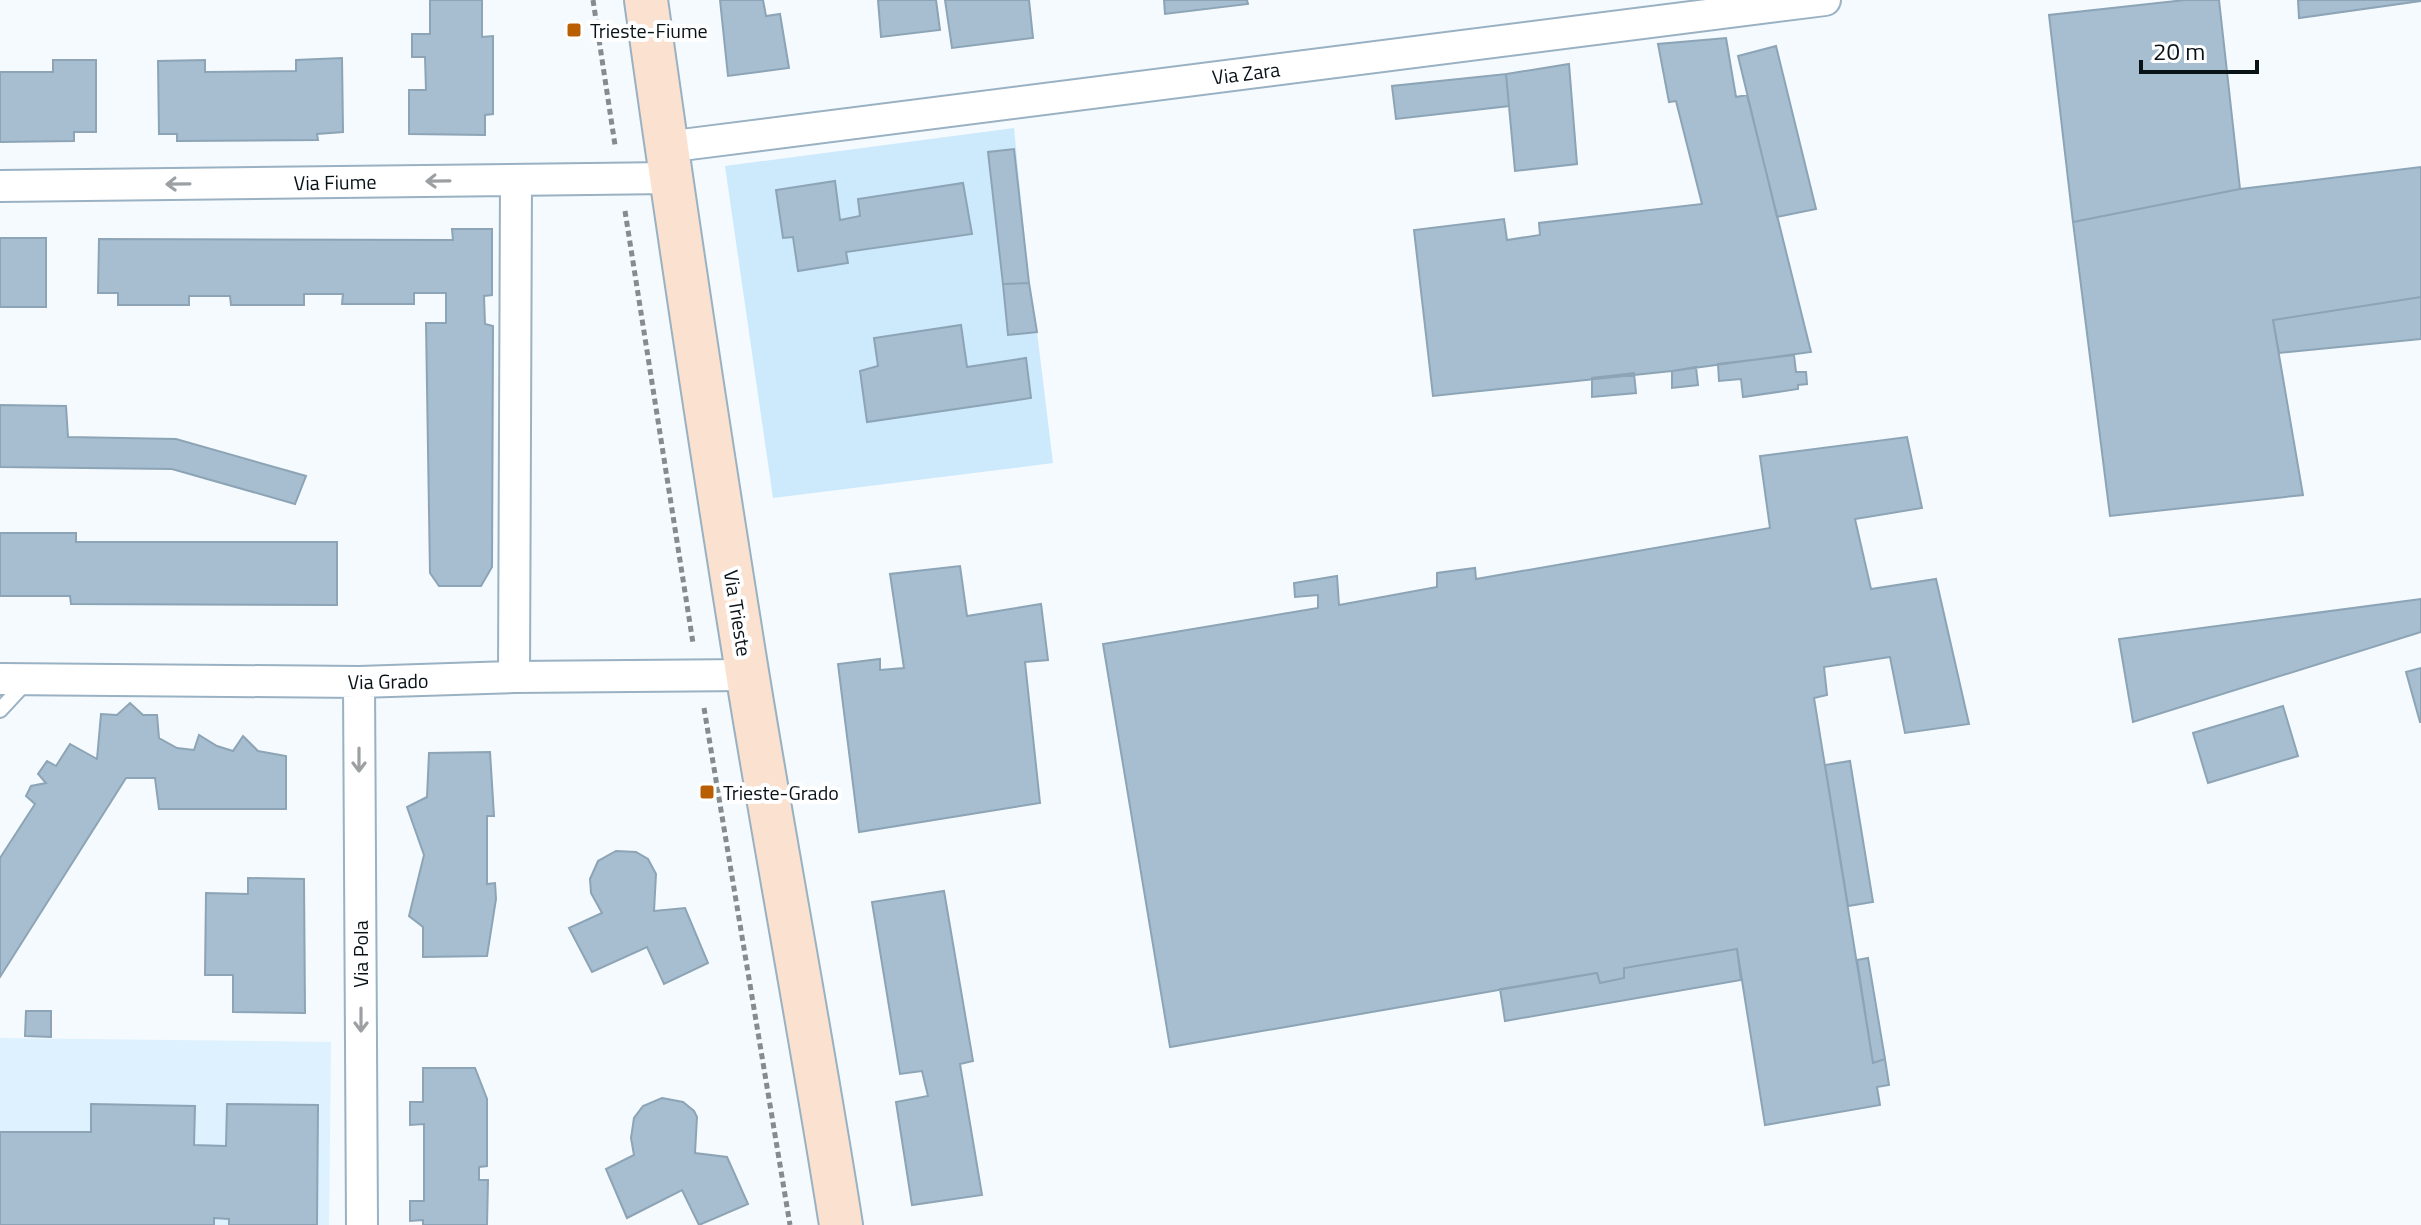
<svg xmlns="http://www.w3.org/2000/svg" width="2421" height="1225" font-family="'Titillium Web',sans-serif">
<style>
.built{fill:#ddf1ff}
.green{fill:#cde9fc}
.building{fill:#a6becf;stroke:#8ca4b5;stroke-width:2}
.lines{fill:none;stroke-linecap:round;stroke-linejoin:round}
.lane-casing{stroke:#99b1c2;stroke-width:18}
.street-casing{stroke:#99b1c2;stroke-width:34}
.secondary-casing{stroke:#99b1c2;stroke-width:46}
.path{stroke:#858c90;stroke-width:5;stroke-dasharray:6 4;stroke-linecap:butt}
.lane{stroke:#fff;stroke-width:14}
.street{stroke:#fff;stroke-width:30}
.secondary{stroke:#fbe1cf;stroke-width:42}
.oneway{stroke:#9da0a2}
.poi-dot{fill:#ba5e03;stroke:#fff;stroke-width:3}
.labels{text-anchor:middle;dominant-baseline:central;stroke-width:8;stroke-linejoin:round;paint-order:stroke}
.poi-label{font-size:20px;fill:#091217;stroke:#fff;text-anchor:start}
.street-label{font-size:20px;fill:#091217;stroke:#fff}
</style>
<rect width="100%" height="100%" fill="#f4fafd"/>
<path class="built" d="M0 1038 331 1042 329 1225H0Z"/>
<path class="green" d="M1014 128 1029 283 1037 332 1053 463 773 498 725 166Z"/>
<path class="building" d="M430 0H482V37L493 36V114L485 115V135L409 134V90H426L425 57H412V34H430Z
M720 0H763L766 16 780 14 789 68 728 76Z
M878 0H936L940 30 881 37Z
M945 0H1029L1033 38 952 48Z
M1164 0H1247L1248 4 1165 14Z
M2185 0H2219L2240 189 2073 222 2049 15Z
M2298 0H2421V1L2299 18Z
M1726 38 1736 97 1747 95 1811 352 1672 371 1433 396 1414 230 1504 219 1507 240 1540 235 1539 223 1702 204 1676 101 1669 102 1658 44Z
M1776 46 1816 209 1777 217 1738 56Z
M342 58 343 132 317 134 318 140 177 141V134H159L158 61 205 60V72L296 71V60Z
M53 60H96V132H74V141L0 142V72H53Z
M1569 64 1577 164 1515 171 1506 74Z
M1506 74 1509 106 1396 119 1392 86Z
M1014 149 1029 283 1003 284 988 152Z
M2421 167V297L2273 320 2303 495 2110 516 2073 222 2240 189Z
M835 181 840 220 860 216 858 199 963 183 972 234 846 252 848 263 798 271 793 237 783 238 776 190Z
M452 229H492V295L484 296 485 324 493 326 492 567 481 586H439L430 573 426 323H446V293H414V304H342L343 294H304V305H231L230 296H189V305H118V293H98L99 239 453 240Z
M0 238H46V307H0Z
M1029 283 1037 332 1008 335 1003 284Z
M2421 297V339L2279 353 2273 320Z
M961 325 967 367 1026 358 1031 398 867 422 860 371 878 366 874 338Z
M1794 355 1796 372H1806L1807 384 1798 385V389L1743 397 1741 379 1719 381 1718 364Z
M1696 367 1698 385 1672 388V371Z
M1634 373 1636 393 1592 397V378Z
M0 405 66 406 68 437 176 439 306 476 295 504 172 469 0 467Z
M1907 437 1922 508 1855 519 1871 589 1936 579 1969 724 1905 733 1890 657 1824 667 1827 695 1814 698 1873 1063 1885 1059 1889 1085 1877 1087 1880 1105 1765 1125 1737 949 1624 968V978L1600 983 1597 973 1170 1047 1103 644 1318 608V595L1295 597 1294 583 1337 576 1339 605 1437 587V573L1475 568 1476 579 1770 528 1760 456Z
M0 533H76V542H337V605L71 604 70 596H0Z
M960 566 967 616 1041 604 1048 660 1025 662 1040 803 859 832 838 664 880 659V670L904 668 890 574Z
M2421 599V632L2133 722 2119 639Z
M2421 668V722H2420L2406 672Z
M130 703 143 715H157L159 738 177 748 194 750 199 735 217 746 233 751 243 736 258 751 286 756V809H159L155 778H126L0 977V858L35 804 26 796 31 786 46 783 38 774 47 761 56 766 70 744 97 759 101 714 117 715Z
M2283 706 2298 756 2208 783 2193 733Z
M490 752 494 816H487V884L495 883 496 899 487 956 423 957V927L409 916 424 855 407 807 427 797 429 753Z
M1850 761 1873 902 1848 906 1825 765Z
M616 851 636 852 648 859 656 874 654 911 685 908 708 963 664 984 647 947 592 972 569 928 602 913 591 893 590 879 598 861Z
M248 878 304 879 305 1013 233 1012V975H205L206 893 248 894Z
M944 891 973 1061 960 1064 982 1195 912 1205 896 1102 928 1096 922 1071 900 1074 872 902Z
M1737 949 1741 980 1505 1021 1500 989 1597 973 1600 983 1624 978V968Z
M1868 958 1885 1059 1873 1063 1857 960Z
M26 1011H51V1037L25 1036Z
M423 1068H475L487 1099V1166L479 1167V1180H488L487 1225H423V1220L410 1221V1201H424V1124L410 1125V1102H423Z
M662 1098 683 1102 694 1111 697 1117 695 1153 727 1157 748 1204 699 1225 682 1190 627 1218 606 1169 634 1155 631 1138 634 1118 643 1106Z
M91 1104 195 1106 194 1145 226 1146 227 1104 318 1105 317 1225H229V1219L214 1218V1225H0V1132H91Z"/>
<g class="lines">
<defs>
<path id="lane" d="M0 710 26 682"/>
<path id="street" d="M666 147 1825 0
M0 186 669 178
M514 677 516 180
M0 679 359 682 514 677 747 675
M359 682 362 1225"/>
<path id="secondary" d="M646 0C677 224 711 448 747 672 777 857 812 1040 841 1225"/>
</defs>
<use href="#lane" class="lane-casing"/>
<use href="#street" class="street-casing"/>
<use href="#secondary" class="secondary-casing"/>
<path class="path" d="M593 0 615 145
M625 211 693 643
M704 708 790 1225"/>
<use href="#lane" class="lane"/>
<use href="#street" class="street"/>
<use href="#secondary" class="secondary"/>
</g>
<defs><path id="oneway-shaft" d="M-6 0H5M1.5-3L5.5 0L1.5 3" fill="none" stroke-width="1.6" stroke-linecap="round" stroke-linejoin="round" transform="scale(2)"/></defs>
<g class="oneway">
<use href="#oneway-shaft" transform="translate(438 181) rotate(179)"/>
<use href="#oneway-shaft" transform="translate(178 184) rotate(179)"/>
<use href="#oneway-shaft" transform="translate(359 760) rotate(90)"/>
<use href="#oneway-shaft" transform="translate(361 1020) rotate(90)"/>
</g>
<g class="poi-dot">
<rect x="566" y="22" width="16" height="16" rx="4"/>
<rect x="699" y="784" width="16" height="16" rx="4"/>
</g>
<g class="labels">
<g class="poi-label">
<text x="590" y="30">Trieste-Fiume</text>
<text x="723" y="792">Trieste-Grado</text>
</g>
<g class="street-label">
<text transform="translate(1246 73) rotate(-7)">Via Zara</text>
<text transform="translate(335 182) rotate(-1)">Via Fiume</text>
<text transform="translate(738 613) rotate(81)">Via Trieste</text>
<text transform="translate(388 681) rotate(-1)">Via Grado</text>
<text transform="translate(360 954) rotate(-90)">Via Pola</text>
</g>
</g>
<path d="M2141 60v12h116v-12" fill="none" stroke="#091217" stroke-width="4"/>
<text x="2153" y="60" font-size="24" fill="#091217" stroke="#ffffff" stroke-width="6" paint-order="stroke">20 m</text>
</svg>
